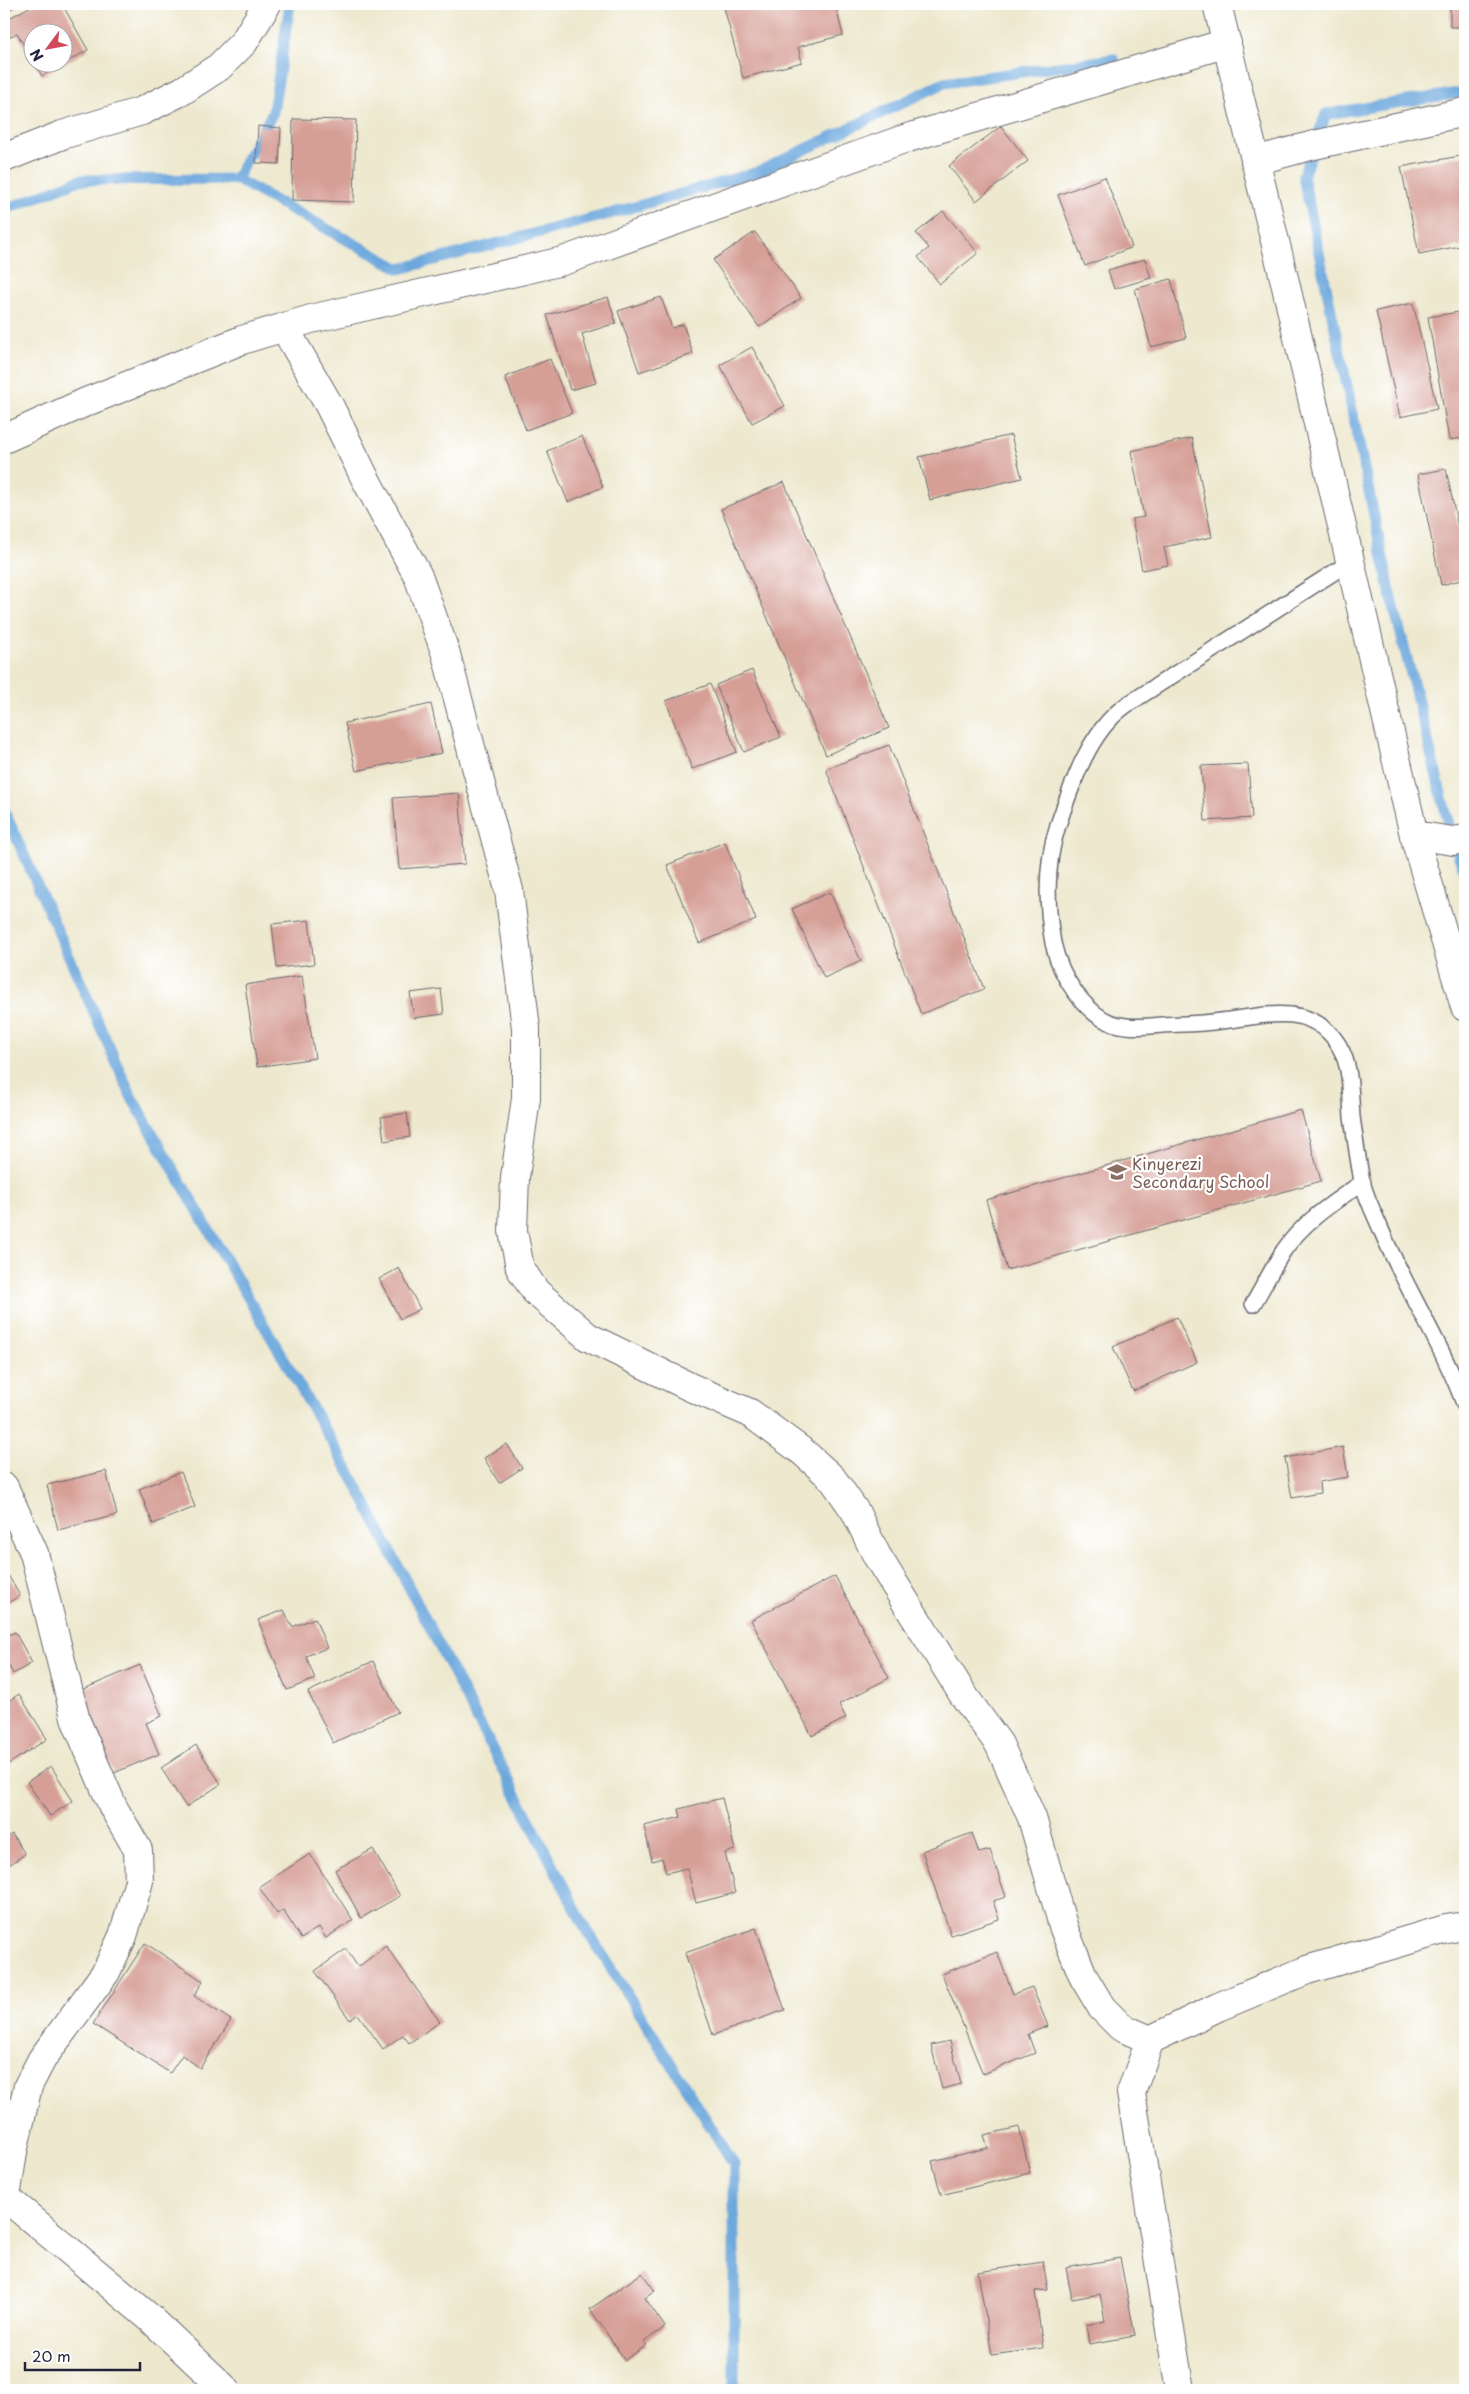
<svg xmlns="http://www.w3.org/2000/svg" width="1469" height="2394" font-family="'Playpen Sans',sans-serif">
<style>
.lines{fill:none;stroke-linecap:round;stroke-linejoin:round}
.stream{stroke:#6da8dd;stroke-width:11}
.building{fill:#d69f96}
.lane-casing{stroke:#69676e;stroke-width:18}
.street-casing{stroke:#69676e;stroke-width:30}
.secondary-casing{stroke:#69676e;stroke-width:30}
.lane{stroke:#fff;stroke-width:15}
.street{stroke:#fff;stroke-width:28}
.secondary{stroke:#fff;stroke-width:28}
.labels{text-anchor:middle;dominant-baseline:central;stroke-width:4.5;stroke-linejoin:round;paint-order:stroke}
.education-label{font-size:16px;fill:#785e54;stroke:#fff;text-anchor:start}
</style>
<rect width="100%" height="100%" fill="#fff"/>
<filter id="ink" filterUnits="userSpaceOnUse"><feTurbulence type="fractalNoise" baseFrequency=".02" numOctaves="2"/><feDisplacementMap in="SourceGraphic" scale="10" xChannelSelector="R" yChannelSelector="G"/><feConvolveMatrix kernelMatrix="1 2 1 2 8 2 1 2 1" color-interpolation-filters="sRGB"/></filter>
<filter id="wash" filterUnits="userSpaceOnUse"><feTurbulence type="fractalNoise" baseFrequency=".0096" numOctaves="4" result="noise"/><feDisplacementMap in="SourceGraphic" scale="20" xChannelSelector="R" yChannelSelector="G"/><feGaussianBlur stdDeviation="1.12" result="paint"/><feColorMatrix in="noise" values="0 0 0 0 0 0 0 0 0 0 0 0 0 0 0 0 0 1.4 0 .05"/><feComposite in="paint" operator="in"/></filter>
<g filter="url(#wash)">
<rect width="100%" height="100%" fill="#ede8ce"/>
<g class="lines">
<path class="stream" d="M1465 92 1326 114 1303 176 1389 587 1453 841 1465 872
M236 179 273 112 290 4
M4 210 80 180 236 179 400 269 613 213 758 172 944 83 1114 59
M4 810 132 1098 350 1473 582 1922 734 2164V2390"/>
</g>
<g id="blocks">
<path class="building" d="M4 4H20L7 11Z
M35 4H62L88 50 42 76 34 62H62V32H32V60L17 33 6 39 4 34V21Z
M723 4H835L843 35 798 47 802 62 743 78Z
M1450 4H1465V27H1450Z
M293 119 356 120 354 202 292 200Z
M258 126 281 128 279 164 256 163Z
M1001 126 1028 161 976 201 949 166Z
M1465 155V245L1419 254 1401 167Z
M1105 177 1132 247 1085 266 1058 195Z
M943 211 978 253 940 284 918 257 929 248 916 233Z
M755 232 801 298 759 327 713 260Z
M1145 259 1151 278 1114 289 1108 270Z
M1171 279 1186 338 1151 347 1135 289Z
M608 297 616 323 582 334 596 383 570 390 547 315Z
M661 297 672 328 683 324 693 354 639 372 618 311Z
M1413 303 1437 409 1400 417 1376 311Z
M1465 311V438L1449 440 1428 317Z
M752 347 785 406 752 423 720 365Z
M550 359 572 413 526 430 505 377Z
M1011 435 1022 478 930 500 919 457Z
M582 436 603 487 568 502 547 451Z
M1192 438 1212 537 1164 547 1168 565 1142 570 1132 519 1144 517 1131 451Z
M1446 469 1465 560V579L1441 585 1418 474Z
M784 482 889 728 826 755 721 509Z
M752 670 781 737 744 752 716 685Z
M710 684 737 752 692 769 666 701Z
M431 704 442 753 356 771 345 723Z
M889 745 984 989 921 1014 826 769Z
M1248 764 1252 818 1205 821 1201 766Z
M459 793 465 864 399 869 393 798Z
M725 842 756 920 699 943 667 865Z
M830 892 861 961 824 978 792 909Z
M309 920 314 964 277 968 272 924Z
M302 976 315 1058 257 1067 245 985Z
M441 989 444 1014 414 1018 410 993Z
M1301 1110 1321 1181 1007 1270 986 1200Z
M407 1113 410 1137 384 1141 381 1117Z
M399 1268 420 1309 400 1319 379 1279Z
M1177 1317 1197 1362 1133 1391 1113 1347Z
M507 1444 522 1468 499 1483 484 1458Z
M1343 1447 1348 1477 1319 1482 1320 1493 1292 1498 1285 1458Z
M106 1471 117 1515 58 1530 47 1485Z
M181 1472 195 1507 153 1524 139 1489Z
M4 1568 20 1596 4 1605Z
M835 1576 889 1678 839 1704 846 1718 812 1736 751 1620Z
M284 1610 292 1627 315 1618 327 1648 306 1656 315 1679 287 1690 258 1620Z
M15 1632 32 1663 13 1674 4 1656V1637Z
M373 1661 398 1712 333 1743 308 1692Z
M140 1665 162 1716 146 1723 159 1754 114 1773 79 1691Z
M19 1694 47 1739 4 1767V1704Z
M196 1745 221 1784 186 1807 161 1768Z
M51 1766 73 1801 50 1816 27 1782Z
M722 1798 735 1850 725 1853 735 1893 696 1903 687 1868 666 1873 662 1858 652 1861 644 1826 681 1817 679 1809Z
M972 1833 979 1853 990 1850 1006 1897 993 1901 999 1919 951 1935 922 1851Z
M12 1834 25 1854 9 1865 4 1858V1839Z
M373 1849 400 1896 361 1918 335 1870Z
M310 1854 353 1920 326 1938 319 1927 301 1939 283 1910 277 1914 259 1887Z
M756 1928 785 2010 713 2035 685 1953Z
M145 1943 203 1981 194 1996 231 2020 200 2068 182 2055 170 2073 93 2024Z
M386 1946 440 2022 409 2043 403 2035 383 2049 358 2014 350 2020 315 1971 346 1949 358 1967Z
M997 1952 1013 1994 1032 1987 1048 2026 1028 2034 1035 2053 983 2074 942 1974Z
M950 2041 961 2084 942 2089 931 2045Z
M1019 2127 1030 2173 941 2195 932 2161 988 2148 984 2135Z
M1120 2258 1135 2336 1089 2344 1086 2325 1105 2321 1100 2294 1072 2299 1066 2268Z
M1043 2262 1048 2290 1035 2291 1043 2348 992 2355 978 2272Z
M642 2273 655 2291 645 2298 665 2327 644 2342 647 2345 625 2360 590 2309Z"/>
</g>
</g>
<g filter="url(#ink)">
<use href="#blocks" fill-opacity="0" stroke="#69676e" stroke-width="1"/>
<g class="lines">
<defs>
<path id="lane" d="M1350 562 1125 706C1089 732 1072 784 1058 825 1046 862 1046 904 1053 943 1057 961 1064 977 1075 992 1083 1003 1091 1012 1103 1019 1121 1029 1142 1027 1162 1025 1181 1024 1201 1024 1221 1021 1259 1017 1304 1002 1333 1037 1352 1060 1350 1089 1352 1117 1355 1138 1358 1160 1362 1181 1366 1198 1375 1215 1382 1232 1407 1291 1443 1346 1465 1406
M1253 1304C1264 1286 1273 1267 1284 1250 1304 1221 1334 1202 1363 1182"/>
<path id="street" d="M4 158 62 135 142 111 182 91 219 67 244 42 267 4
M1255 161 1314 145 1465 112
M284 327 329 405 365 478 418 576 446 654 509 890 526 1028V1098L515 1177 513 1231 520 1268 535 1291 588 1337 690 1387 750 1413 803 1452 832 1478 855 1511 877 1556 964 1696 999 1744 1032 1818 1064 1929 1084 1978 1102 2008 1121 2027 1150 2040
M4 439 86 402 242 340 311 319 563 261 901 140 1227 43
M1414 835 1453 841 1465 839
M4 1487 34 1553 76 1721 113 1807 138 1850 139 1881 123 1936 106 1972 42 2059 28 2086 13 2152 6 2197
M4 2196 150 2318 226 2390
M1180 2390 1131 2093 1150 2040 1218 2007 1307 1970 1446 1929 1465 1926"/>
<path id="secondary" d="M1217 4 1284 278 1414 835 1465 1007"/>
</defs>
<use href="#lane" class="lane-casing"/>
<use href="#street" class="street-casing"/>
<use href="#secondary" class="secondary-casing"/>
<use href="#lane" class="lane"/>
<use href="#street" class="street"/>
<use href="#secondary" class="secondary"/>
</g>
</g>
<defs>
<symbol id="school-bare" viewBox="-9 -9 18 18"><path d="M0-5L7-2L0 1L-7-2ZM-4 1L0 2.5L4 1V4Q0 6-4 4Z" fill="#8d6e63" stroke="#fff" stroke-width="2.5" paint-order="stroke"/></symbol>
</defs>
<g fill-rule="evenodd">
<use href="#school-bare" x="1103" y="1158" width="28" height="28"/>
</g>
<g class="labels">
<g class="education-label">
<text x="1132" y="1163">Kinyerezi<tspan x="1132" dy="18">Secondary School</tspan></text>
</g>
</g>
<rect width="1469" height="2394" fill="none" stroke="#fff" stroke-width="20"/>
<g transform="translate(48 48) rotate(238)"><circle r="24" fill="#ffffff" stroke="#a7a7b1"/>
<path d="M0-4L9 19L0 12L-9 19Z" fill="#d1495b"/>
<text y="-8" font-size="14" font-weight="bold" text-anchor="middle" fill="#22223b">N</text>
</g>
<path d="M25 2362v8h115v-8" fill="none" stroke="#22223b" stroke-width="2.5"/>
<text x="32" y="2362" font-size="15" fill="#22223b" stroke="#ffffff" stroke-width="4" paint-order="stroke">20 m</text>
</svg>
